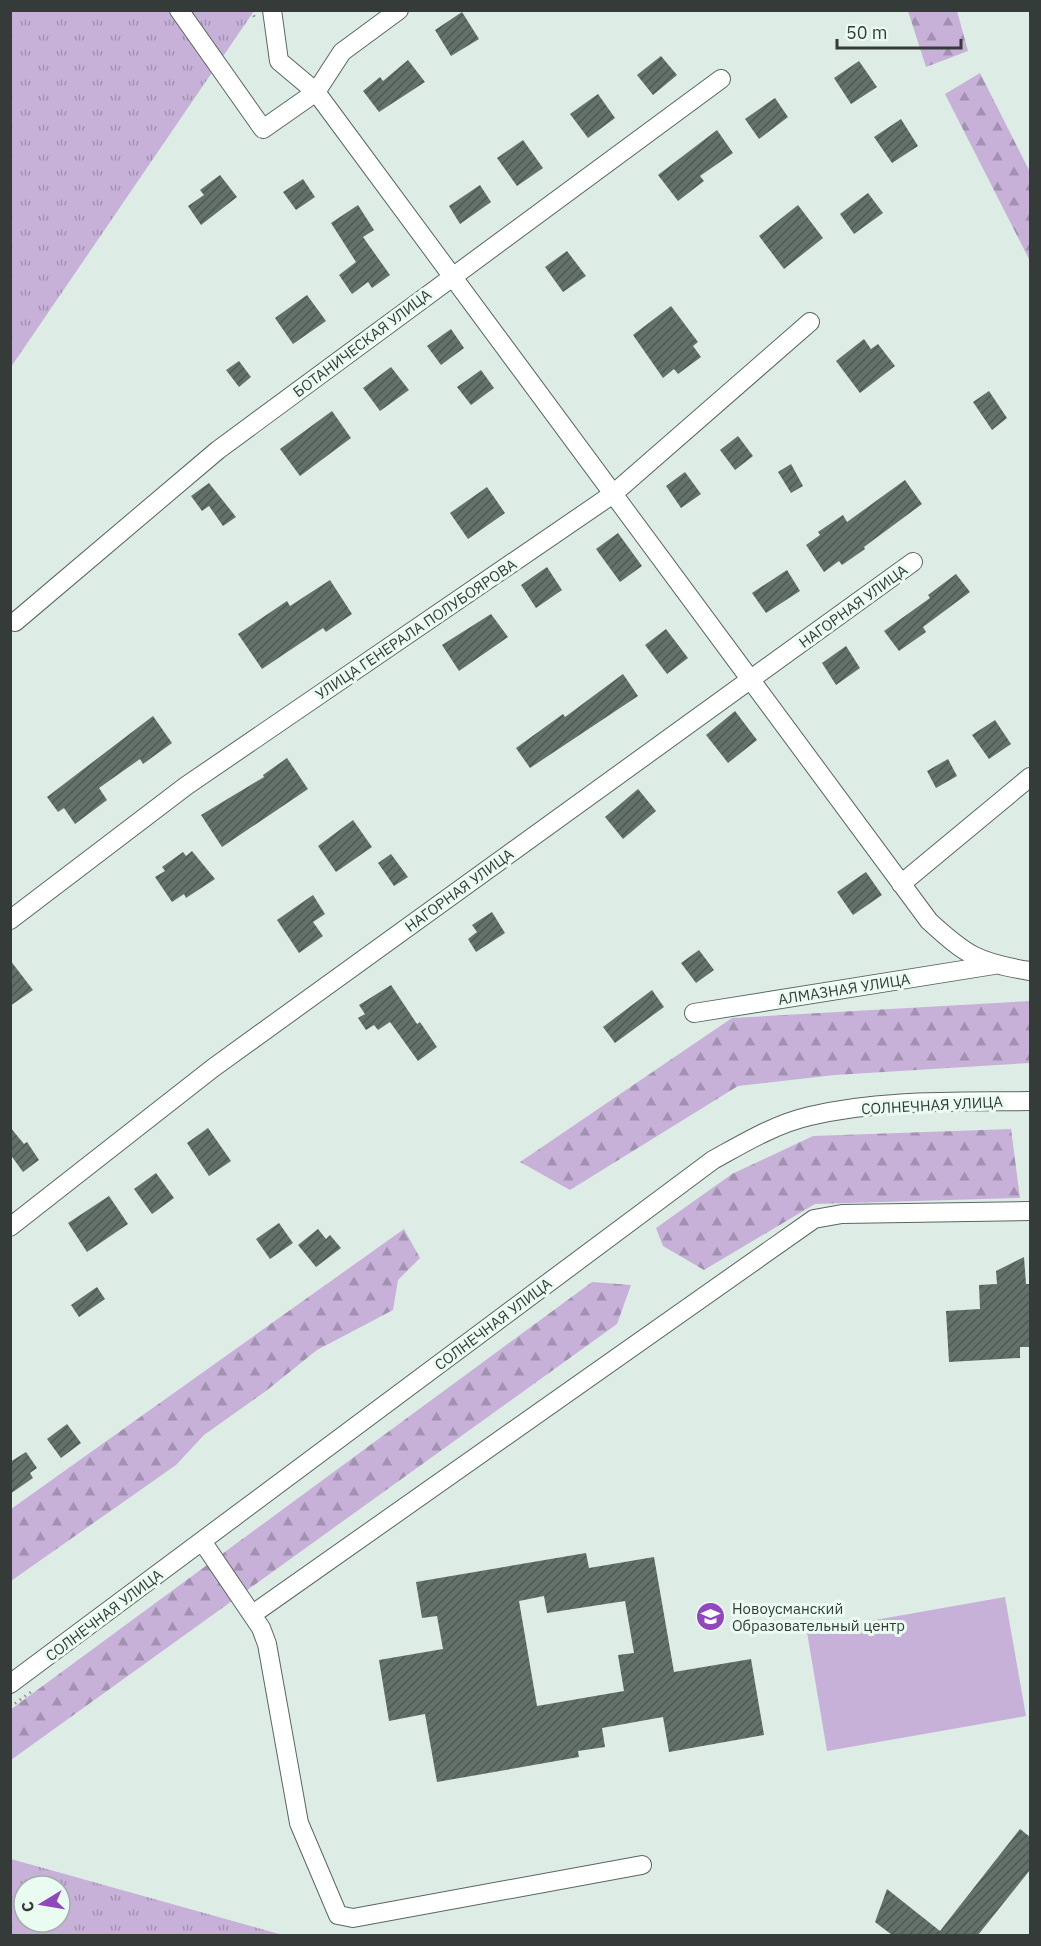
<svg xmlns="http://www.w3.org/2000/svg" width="1041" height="1946" font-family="'IBM Plex Sans',sans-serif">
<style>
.grass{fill:url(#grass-tufts);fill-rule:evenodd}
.forest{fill:url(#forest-firs)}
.pitch{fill:#c8b1d9}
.building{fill:url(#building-hatch);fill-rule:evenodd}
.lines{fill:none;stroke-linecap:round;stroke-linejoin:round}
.minor-casing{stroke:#58675f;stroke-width:20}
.path{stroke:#87928c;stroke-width:3;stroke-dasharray:1.5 4.5;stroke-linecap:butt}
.minor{stroke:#fff;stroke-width:18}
.labels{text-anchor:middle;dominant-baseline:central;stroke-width:6;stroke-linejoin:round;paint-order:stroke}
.street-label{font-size:15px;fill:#353b38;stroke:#eafbf2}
.poi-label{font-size:15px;fill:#353b38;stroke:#eafbf2;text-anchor:start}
</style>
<defs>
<pattern id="grass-tufts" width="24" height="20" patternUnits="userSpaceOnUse" patternTransform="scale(1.5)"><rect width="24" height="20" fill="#c8b1d9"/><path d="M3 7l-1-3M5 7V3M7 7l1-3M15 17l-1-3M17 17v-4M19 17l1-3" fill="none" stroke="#a391b1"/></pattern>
<pattern id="forest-firs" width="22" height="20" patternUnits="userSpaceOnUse" patternTransform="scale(1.5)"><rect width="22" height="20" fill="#c8b1d9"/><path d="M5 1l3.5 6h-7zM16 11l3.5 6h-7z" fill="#a391b1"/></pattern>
<pattern id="building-hatch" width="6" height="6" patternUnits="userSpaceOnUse" patternTransform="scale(1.5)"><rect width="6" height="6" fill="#627169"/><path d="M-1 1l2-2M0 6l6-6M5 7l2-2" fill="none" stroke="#4e5953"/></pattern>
</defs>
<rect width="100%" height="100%" fill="#ddede5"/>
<path class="grass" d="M11 11H254L11 367Z
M11 1859 283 1935H11ZM24 1886H60V1922H24Z"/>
<path class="forest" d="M908 11H957L968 51 926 67Z
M980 73 1030 172V261L945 94Z
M1030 1001V1063L835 1075 738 1086 570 1190 520 1162 732 1018Z
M1011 1129 1020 1198 815 1204 704 1270 663 1246 656 1228 732 1174 813 1136Z
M404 1229 420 1258 398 1280 393 1310 317 1350 266 1391 204 1435 176 1465 11 1581V1509Z
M592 1282 631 1285 617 1324 11 1760 10 1710Z"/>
<path class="pitch" d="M1005 1597 1026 1716 827 1751 807 1632Z"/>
<path class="building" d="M462 12 479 39 451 56 435 30Z
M661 56 677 75 653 95 637 75Z
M408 60 425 82 379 112 363 91 380 77 383 81Z
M859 61 877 87 851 104 834 78Z
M598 94 615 118 588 138 570 114Z
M775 98 788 117 759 139 745 119Z
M901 119 918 146 892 163 874 137Z
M717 130 733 153 700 176 704 181 678 201 658 175Z
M523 140 543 168 517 186 497 158Z
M220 175 237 197 201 225 188 206 204 195 200 190Z
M303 179 315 197 296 210 283 192Z
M480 185 491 202 460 224 449 206Z
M868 193 883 213 854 234 840 214Z
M358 205 374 230 363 237 390 275 372 288 368 282 352 294 339 275 356 262 331 223Z
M798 205 823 238 784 269 759 236Z
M567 251 586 276 563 292 545 267Z
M307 295 326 321 293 344 275 318Z
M671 306 698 342 693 346 701 357 678 374 674 369 663 378 633 335Z
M451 329 464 348 441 365 427 346Z
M864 339 871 349 878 344 895 366 860 393 836 361Z
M239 361 251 377 239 387 226 370Z
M391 367 409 390 380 411 363 388Z
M481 370 494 388 471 405 457 387Z
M989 391 1007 418 992 430 973 402Z
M332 411 351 438 300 476 280 449Z
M738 436 753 456 735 470 720 450Z
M791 464 803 486 791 493 778 472Z
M685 472 701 494 681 508 666 486Z
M905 480 922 504 864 547 865 549 842 565 839 561 824 572 806 545 820 535 818 532 843 515 847 522Z
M209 483 236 517 223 526 209 506 202 511 191 496Z
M487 487 505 513 468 539 450 513Z
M618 533 642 566 620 582 596 549Z
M547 567 562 590 536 608 521 585Z
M787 570 800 591 766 613 752 593Z
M956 574 970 592 923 627 926 632 899 651 884 631 930 598 928 595Z
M330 580 352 614 326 632 323 628 262 669 238 634 287 601 290 606Z
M491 614 508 637 459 671 442 645Z
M666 629 688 658 667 674 645 645Z
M846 646 860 668 836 685 822 663Z
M623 674 638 696 530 768 516 748 563 714 565 717Z
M735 711 757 740 728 763 706 735Z
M153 716 172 743 143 764 140 759 99 788 107 800 75 824 64 808 58 812 47 797Z
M995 720 1011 744 989 759 972 735Z
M287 758 308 789 222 847 201 815 264 777 263 775Z
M948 759 957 776 936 788 927 771Z
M638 789 656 811 623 839 605 817Z
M353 820 372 847 336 872 318 846Z
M192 851 215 879 186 898 184 894 172 902 155 877 165 871 162 867 183 852 186 856Z
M391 854 408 877 394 886 378 863Z
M866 872 882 895 853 915 837 892Z
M313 895 325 914 313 922 323 936 299 953 277 920Z
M492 912 505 933 476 952 468 939 477 932 472 925Z
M699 950 714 970 696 983 681 963Z
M10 960 33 990 10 1006Z
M391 985 417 1024 420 1022 437 1047 418 1061 390 1022 378 1030 374 1025 366 1030 358 1018 365 1014 359 1005Z
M652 990 664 1007 615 1043 603 1027Z
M10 1127 24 1144 27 1142 39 1160 23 1172 10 1154Z
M208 1128 231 1161 209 1176 187 1143Z
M156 1173 174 1198 152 1214 134 1189Z
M109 1196 128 1224 87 1252 68 1223Z
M279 1223 293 1243 270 1259 256 1239Z
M318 1229 326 1239 330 1235 341 1248 316 1267 298 1245Z
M1024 1257 1026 1284H1030V1347H1020V1358L949 1362 946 1311 980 1309 979 1285 997 1284 996 1271Z
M97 1287 105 1299 79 1317 71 1305Z
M67 1424 81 1443 61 1458 47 1439Z
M26 1452 37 1468 30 1473 33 1478 10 1494V1462Z
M586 1553 589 1568 654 1557 674 1672 751 1659 764 1735 669 1752 663 1717 602 1728 605 1747 578 1751 579 1757 437 1782 425 1714 389 1721 379 1660 443 1649 437 1616 422 1618 416 1582ZM544 1596 547 1613 625 1601 634 1653 618 1655 624 1691 537 1706 519 1601Z
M1020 1829 1030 1837V1870L978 1935H892L875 1922 887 1889 940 1931Z"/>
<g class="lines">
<defs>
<path id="minor" d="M179 10 263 129 316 92 929 921C967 956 979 963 1030 971
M272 10 279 61 316 92 342 52 399 10
M15 622 218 450 721 79
M901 884 1030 777
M10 920 186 786 613 494 810 322
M694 1013 994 965
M10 1227 213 1068 913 562
M202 1541 261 1628 267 1644 299 1823 338 1915 353 1918 642 1865
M253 1614 814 1219 842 1214 1030 1211
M10 1684 713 1160C744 1143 775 1124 810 1116 881 1099 958 1102 1030 1101"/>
</defs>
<use href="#minor" class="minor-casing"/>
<path class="path" d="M251 10 255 18
M10 1707 31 1692"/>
<use href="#minor" class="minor"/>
</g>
<defs>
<symbol id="school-disc" viewBox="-11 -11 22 22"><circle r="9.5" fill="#9048ba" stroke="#eafbf2"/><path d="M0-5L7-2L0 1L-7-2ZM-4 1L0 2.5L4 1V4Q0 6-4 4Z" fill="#fff"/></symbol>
</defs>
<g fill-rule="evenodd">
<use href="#school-disc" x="694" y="1600" width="33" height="33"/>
</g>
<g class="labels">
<g class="street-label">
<text transform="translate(362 343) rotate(-37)">БОТАНИЧЕСКАЯ УЛИЦА</text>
<text transform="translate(853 606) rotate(-36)">НАГОРНАЯ УЛИЦА</text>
<text transform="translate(416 629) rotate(-34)">УЛИЦА ГЕНЕРАЛА ПОЛУБОЯРОВА</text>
<text transform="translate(459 890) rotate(-36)">НАГОРНАЯ УЛИЦА</text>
<text transform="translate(844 989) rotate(-9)">АЛМАЗНАЯ УЛИЦА</text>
<text transform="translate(932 1105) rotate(-3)">СОЛНЕЧНАЯ УЛИЦА</text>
<text transform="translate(493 1324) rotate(-37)">СОЛНЕЧНАЯ УЛИЦА</text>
<text transform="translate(104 1615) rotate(-37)">СОЛНЕЧНАЯ УЛИЦА</text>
</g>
<g class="poi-label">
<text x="732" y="1608">Новоусманский<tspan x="732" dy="17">Образовательный центр</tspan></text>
</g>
</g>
<rect width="1041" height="1946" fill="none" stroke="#353b38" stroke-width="24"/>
<g transform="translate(42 1904) rotate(259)"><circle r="28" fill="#eafbf2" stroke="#a2aea8" stroke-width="1.5"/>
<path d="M0-4.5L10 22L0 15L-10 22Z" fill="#9048ba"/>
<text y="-9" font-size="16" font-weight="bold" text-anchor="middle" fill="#353b38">С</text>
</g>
<path d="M837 39v9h124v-9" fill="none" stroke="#353b38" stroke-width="3"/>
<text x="846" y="39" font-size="18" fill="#353b38" stroke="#eafbf2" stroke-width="4.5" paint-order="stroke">50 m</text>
</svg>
